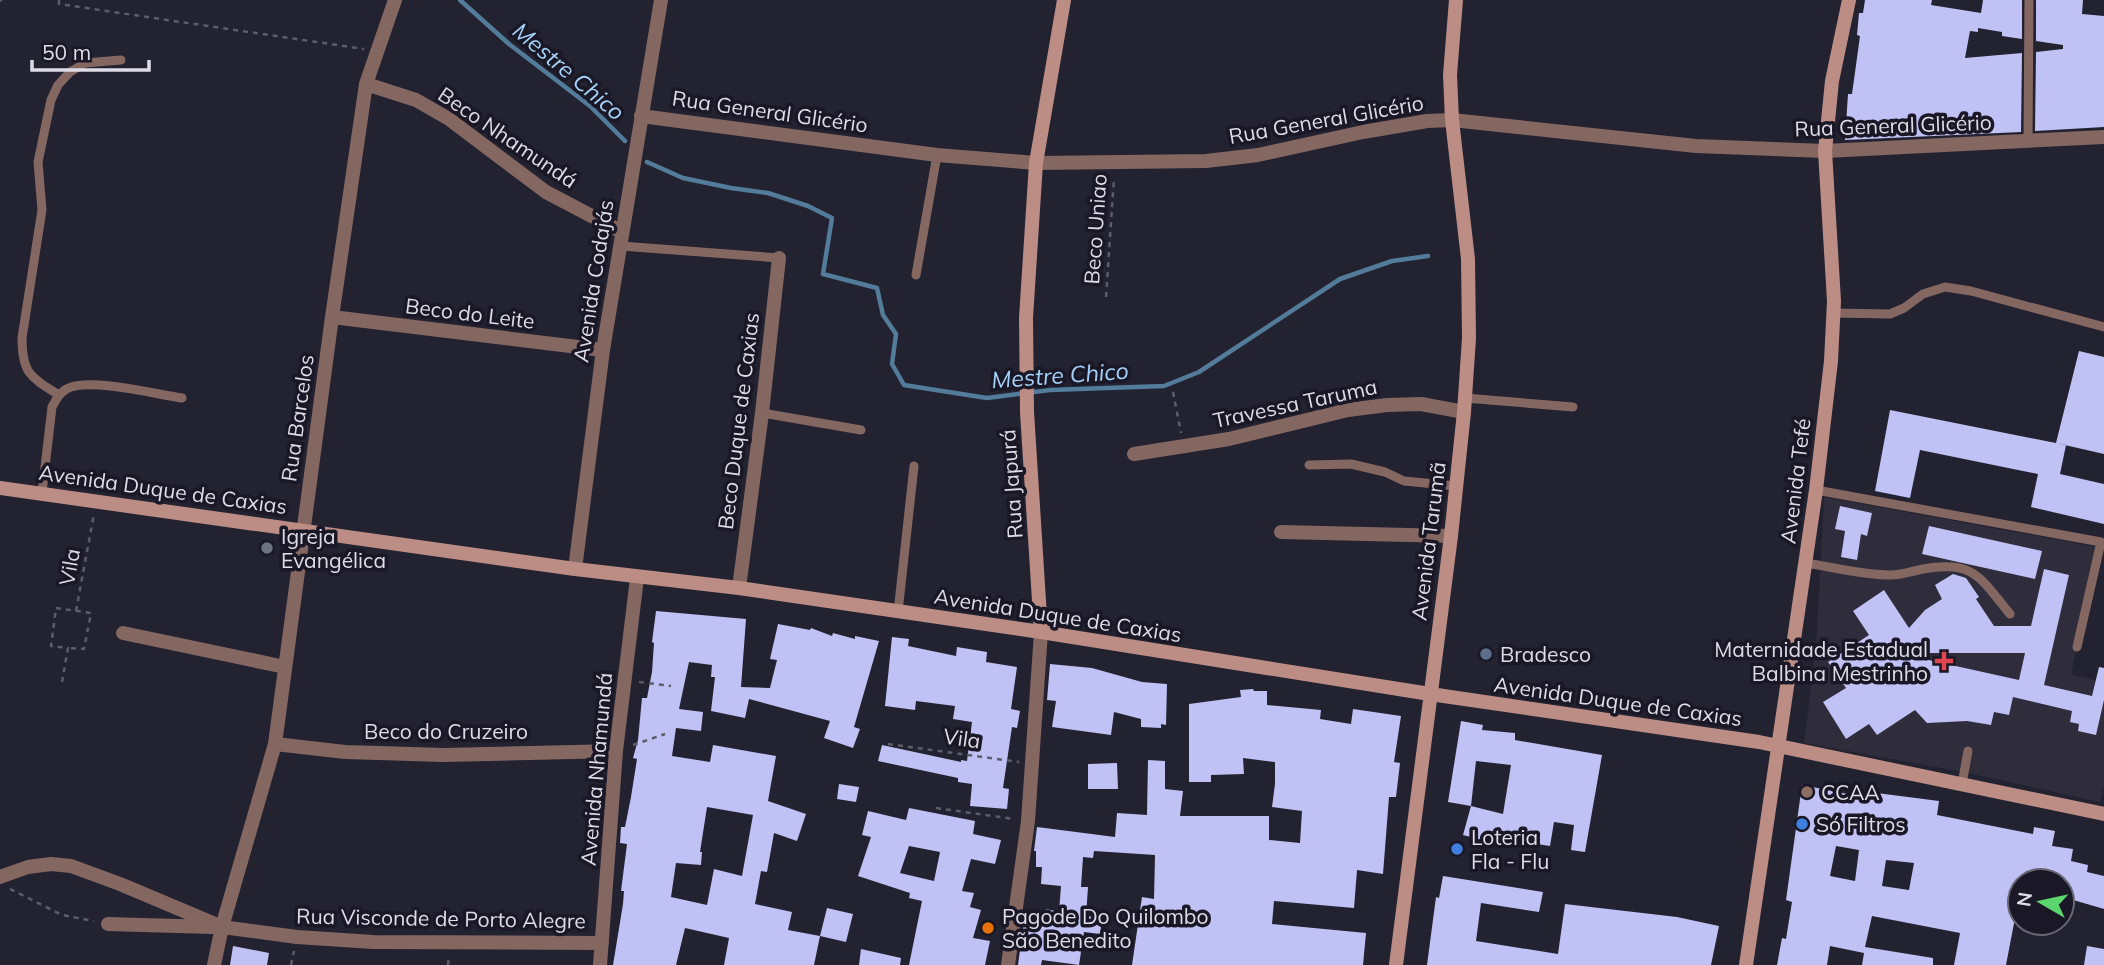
<svg xmlns="http://www.w3.org/2000/svg" width="2104" height="965" font-family="Mulish,sans-serif">
<style>
.medical{fill:#2f2c3c}
.lines{fill:none;stroke-linecap:round;stroke-linejoin:round}
.stream{stroke:#537c9a;stroke-width:4.5}
.building{fill:#c0c2f5;fill-rule:evenodd}
.path{stroke:#5d5c69;stroke-width:2.5;stroke-dasharray:5 5;stroke-linecap:butt}
.lane{stroke:#856762;stroke-width:9}
.street{stroke:#856762;stroke-width:14}
.secondary{stroke:#bc8d84;stroke-width:14}
.worship-dot{fill:#6b7280;stroke:#1a1826;stroke-width:2.5}
.service-dot{fill:#5c6f8a;stroke:#1a1826;stroke-width:2.5}
.health-dot{fill:#e0444e;stroke:#1a1826;stroke-width:2.5}
.education-dot{fill:#8d6e63;stroke:#1a1826;stroke-width:2.5}
.shop-dot{fill:#3f7fe0;stroke:#1a1826;stroke-width:2.5}
.food-dot{fill:#e8710a;stroke:#1a1826;stroke-width:2.5}
.labels{text-anchor:middle;dominant-baseline:central;stroke-width:7;stroke-linejoin:round;paint-order:stroke}
.street-label{font-size:21px;fill:#dedde7;stroke:#1a1826}
.poi-label{font-size:21px;fill:#dedde7;stroke:#1a1826;text-anchor:start}
.water-label{font-size:23px;font-style:italic;fill:#a4d1f7;stroke:#1a1826}
</style>
<rect width="100%" height="100%" fill="#232230"/>
<path class="medical" d="M1824 497 2097 547 2071 675 2104 682V787L2100 802 1963 772 1804 743 1816 647Z"/>
<g class="lines">
<path class="stream" d="M460 0 509 44 590 106 625 141
M647 162 683 178 731 188 768 193 808 206 832 218 823 274 877 288 883 315 896 334 892 364 904 385 987 398 1050 390 1164 386 1199 372 1340 279 1392 261 1428 256"/>
</g>
<path class="building" d="M1865 0H1932L1931 5 1981 13 1983 0H2022V39L2002 36V32L1978 28V32L1970 31 1965 58 2022 53 2021 132 1845 140 1848 94H1852L1860 36 1857 35 1859 13H1863Z
M2036 0H2083L2082 14 2104 16V127L2035 131 2036 52 2063 49V45L2036 41Z
M2079 351 2104 357V454L2056 443Z
M1890 410 2066 445 2060 474 2104 484V524L2031 507 2038 474 1920 450 1910 498 1875 491Z
M1840 506 1872 513 1867 536 1861 534 1857 560 1841 557 1845 531 1835 529Z
M1929 526 2042 551 2035 579 1922 554Z
M2044 569 2069 575 2044 685 2092 696 2099 667 2104 668V700L2096 735 2078 731 2079 724 2070 722 2072 711 2013 697 2009 715 1994 712 1991 725 1967 721 1927 723 1915 710 1877 735 1869 724 1846 739 1823 702 1846 688 1828 662 1869 635 1853 611 1884 590 1909 628 1925 610 1942 599 1935 585 1953 574 1966 578 1979 597 1976 599 1994 626H2031ZM1925 653H2025L2019 680 1924 659Z
M656 611 746 619 741 687 770 688 777 660 770 659 778 624 810 630 811 628 832 636 833 633 855 639V636L879 641 854 727 860 729 853 748 824 738 830 721 749 699 745 718 711 711 715 677H711L712 665 689 662 679 709 703 712 701 731 676 728 672 756 710 762 713 745 776 756 768 801 806 814 797 841 774 833 767 872 761 871 755 904 792 912 788 930 820 936 814 965H724L729 938 685 928 676 965H613L623 904 624 891H621L627 844 620 843 621 827H625L631 797 637 759 633 758 638 740 642 698H647L652 672 654 643 652 642ZM707 807 753 815 742 876 714 869 707 905 671 897 676 863 701 865 702 852H700Z
M892 637 909 639 908 646 956 656 957 647 987 652 986 662 1017 667 1011 709 1020 711 1017 728 1012 727 1003 788 1009 789 1007 809 970 806 972 784 958 782V778L878 761 882 745 961 762V760L967 761 972 722 953 719 955 706 916 701 915 710 885 706Z
M1050 664 1092 668 1142 682 1167 684 1166 725 1161 724V728L1141 727V719L1114 712 1111 735 1052 727 1056 701 1047 700Z
M1253 689 1254 691H1267V705L1321 710 1320 719 1351 724 1353 709 1401 716 1394 762 1400 763 1396 797H1389L1383 874 1357 870 1354 908 1274 901 1272 924 1366 933 1363 965H1132L1142 897 1154 899 1155 855 1094 851 1093 858 1083 857 1081 887H1088L1086 916 1102 918 1100 934 1084 932 1079 965 1042 960 1041 965H1018L1024 920 1043 924 1046 909 1059 912 1061 886 1041 884 1042 867H1036V851H1034L1037 827 1115 837 1117 813 1147 815 1148 760 1165 761V789L1183 791 1180 816H1269V840L1300 843 1302 811 1272 807 1275 784V762L1243 758 1244 774 1211 775V782H1189V704L1241 697 1240 690Z
M1461 721 1483 725 1482 730 1515 733V740L1602 755 1585 852 1571 850 1574 825 1554 822 1550 846 1512 840 1510 847 1463 835 1471 806 1448 802ZM1476 761 1511 765 1503 814 1471 806Z
M1117 763 1118 789H1088V764Z
M839 784 859 787 856 802 837 799Z
M1802 785 1868 798 1869 792 1939 801 1937 815 2033 834 2034 827 2055 831 2052 846 2073 849 2071 861 2088 865 2087 872 2104 876V909L2063 897 2065 886 2062 885V881H2020V892L2006 965H1954L1960 933 1872 916 1865 947 1933 958V965H1862L1864 953 1830 946 1827 965H1777L1782 938 1786 939 1792 902 1786 900ZM1836 846 1859 850 1855 881 1830 876ZM1886 860 1914 863 1909 890 1882 886Z
M909 808 975 821 973 834 1001 840 995 864 971 859 962 891 974 893 970 907 981 910 973 938 990 941 985 965H909L922 901 909 898 910 893 858 876 871 837 862 835 868 811 906 820ZM909 846 940 852 934 881 900 873Z
M1443 876 1543 892 1539 912 1481 903 1476 941 1558 954 1565 904 1677 917 1719 926 1711 965H1427L1436 897 1439 898Z
M827 908 853 914 846 942 820 936Z
M233 946 269 953 267 965H230Z
M2087 946 2104 949V965H2084Z
M861 949 901 958 900 965H859Z"/>
<g class="lines">
<path class="path" d="M59 0V4L364 49
M0 1 2 0
M1106 297 1114 178
M1173 392 1181 433
M76 611 94 514
M62 682 68 648 51 646 56 608 91 613 84 649 68 648
M639 682 671 686
M888 744 1019 762
M633 745 665 734
M936 808 1014 819
M10 889 62 915 94 921
M291 965 294 951
M448 965 449 955"/>
<path class="lane" d="M2028 141 2029 0
M621 246 779 258
M916 275 937 155
M1833 313 1890 314 1904 308 1923 294 1945 287 1971 291 2104 327
M59 395C30 377 22 373 22 338L42 210 38 162 51 100 58 85 70 72 85 63 121 60
M1465 398 1573 407
M762 413 861 430
M1309 465 1351 464 1385 472 1404 481 1456 486
M1816 490 2101 542 2077 647
M42 493 52 407C57 398 61 390 71 387 94 379 155 394 182 398
M1805 563C1833 567 1863 575 1891 575 1901 575 1912 571 1923 569 1975 560 1980 578 2010 614
M898 612 914 466
M1962 784 1968 751"/>
<path class="street" d="M366 84 416 100 449 119 546 192 622 232
M641 116 937 155 1036 163 1206 161 1258 155 1363 132 1427 121 1452 120 1696 146 1825 151 2104 137
M332 317 603 350
M1134 454 1229 439 1348 410 1387 405 1421 404 1464 412
M1281 532 1451 536
M575 569 603 350 661 0
M739 588 762 413 779 258
M123 633 285 667
M275 744 345 752 444 755 616 751
M0 877 28 867 51 864 71 866 120 884 222 927 297 937 373 942 602 943
M108 924 213 927
M214 965 222 927 275 744 332 317 366 84 395 0
M600 965 616 751 637 578
M1008 965 1028 821 1041 632"/>
<path class="secondary" d="M0 488 575 569 739 588 1041 632 1430 694 1759 742 2104 814
M1041 632 1027 412 1026 318 1036 163 1064 0
M1396 965 1451 536 1464 412 1469 338 1468 259 1452 120 1450 75 1456 0
M1746 965 1816 490 1831 361 1834 301 1825 151 1832 81 1849 0"/>
</g>
<circle class="worship-dot" cx="267" cy="548" r="7"/>
<circle class="service-dot" cx="1486" cy="654" r="7"/>
<path class="health-dot" d="M1940.5 650.5h7v7h7v7h-7v7h-7v-7h-7v-7h7z"/>
<circle class="education-dot" cx="1807" cy="792" r="7"/>
<g class="shop-dot">
<circle cx="1802" cy="824" r="7"/>
<circle cx="1457" cy="849" r="7"/>
</g>
<circle class="food-dot" cx="988" cy="928" r="7"/>
<g class="labels">
<g class="street-label">
<text transform="translate(770 111) rotate(8)">Rua General Glicério</text>
<text transform="translate(1326 119) rotate(-10)">Rua General Glicério</text>
<text transform="translate(1893 125) rotate(-2)">Rua General Glicério</text>
<text transform="translate(508 137) rotate(34)">Beco Nhamundá</text>
<text transform="translate(1095 229) rotate(-86)">Beco Uniao</text>
<text transform="translate(593 281) rotate(-81)">Avenida Codajás</text>
<text transform="translate(470 313) rotate(7)">Beco do Leite</text>
<text transform="translate(1295 403) rotate(-12)">Travessa Taruma</text>
<text transform="translate(297 418) rotate(-82)">Rua Barcelos</text>
<text transform="translate(738 421) rotate(-83)">Beco Duque de Caxias</text>
<text transform="translate(1795 481) rotate(-83)">Avenida Tefé</text>
<text transform="translate(1011 484) rotate(-94)">Rua Japurá</text>
<text transform="translate(163 489) rotate(8)">Avenida Duque de Caxias</text>
<text transform="translate(1428 541) rotate(-83)">Avenida Tarumã</text>
<text transform="translate(69 567) rotate(-80)">Vila</text>
<text transform="translate(1058 615) rotate(9)">Avenida Duque de Caxias</text>
<text transform="translate(1618 701) rotate(8)">Avenida Duque de Caxias</text>
<text x="446" y="731">Beco do Cruzeiro</text>
<text transform="translate(962 738) rotate(8)">Vila</text>
<text transform="translate(596 769) rotate(-85)">Avenida Nhamundá</text>
<text transform="translate(441 918) rotate(1)">Rua Visconde de Porto Alegre</text>
</g>
<g class="poi-label">
<text x="281" y="536">Igreja<tspan x="281" dy="24">Evangélica</tspan></text>
<text x="1928" y="649" text-anchor="end">Maternidade Estadual<tspan x="1928" dy="24">Balbina Mestrinho</tspan></text>
<text x="1500" y="654">Bradesco</text>
<text x="1821" y="792">CCAA</text>
<text x="1816" y="824">Só Filtros</text>
<text x="1471" y="837">Loteria<tspan x="1471" dy="24">Fla - Flu</tspan></text>
<text x="1002" y="916">Pagode Do Quilombo<tspan x="1002" dy="24">São Benedito</tspan></text>
</g>
<g class="water-label">
<text transform="translate(569 71) rotate(40)">Mestre Chico</text>
<text transform="translate(1060 375) rotate(-4)">Mestre Chico</text>
</g>
</g>
<g transform="translate(2041 902) rotate(279)"><circle r="33" fill="#1a1826" stroke="#686773" stroke-width="2"/>
<path d="M0-5L12 26L0 18L-12 26Z" fill="#5bd56d"/>
<text y="-10" font-size="19" font-weight="bold" text-anchor="middle" fill="#dedde7">N</text>
</g>
<path d="M32 60v10h117v-10" fill="none" stroke="#dedde7" stroke-width="3.5"/>
<text x="42" y="60" font-size="21" fill="#dedde7" stroke="#1a1826" stroke-width="5" paint-order="stroke">50 m</text>
</svg>
